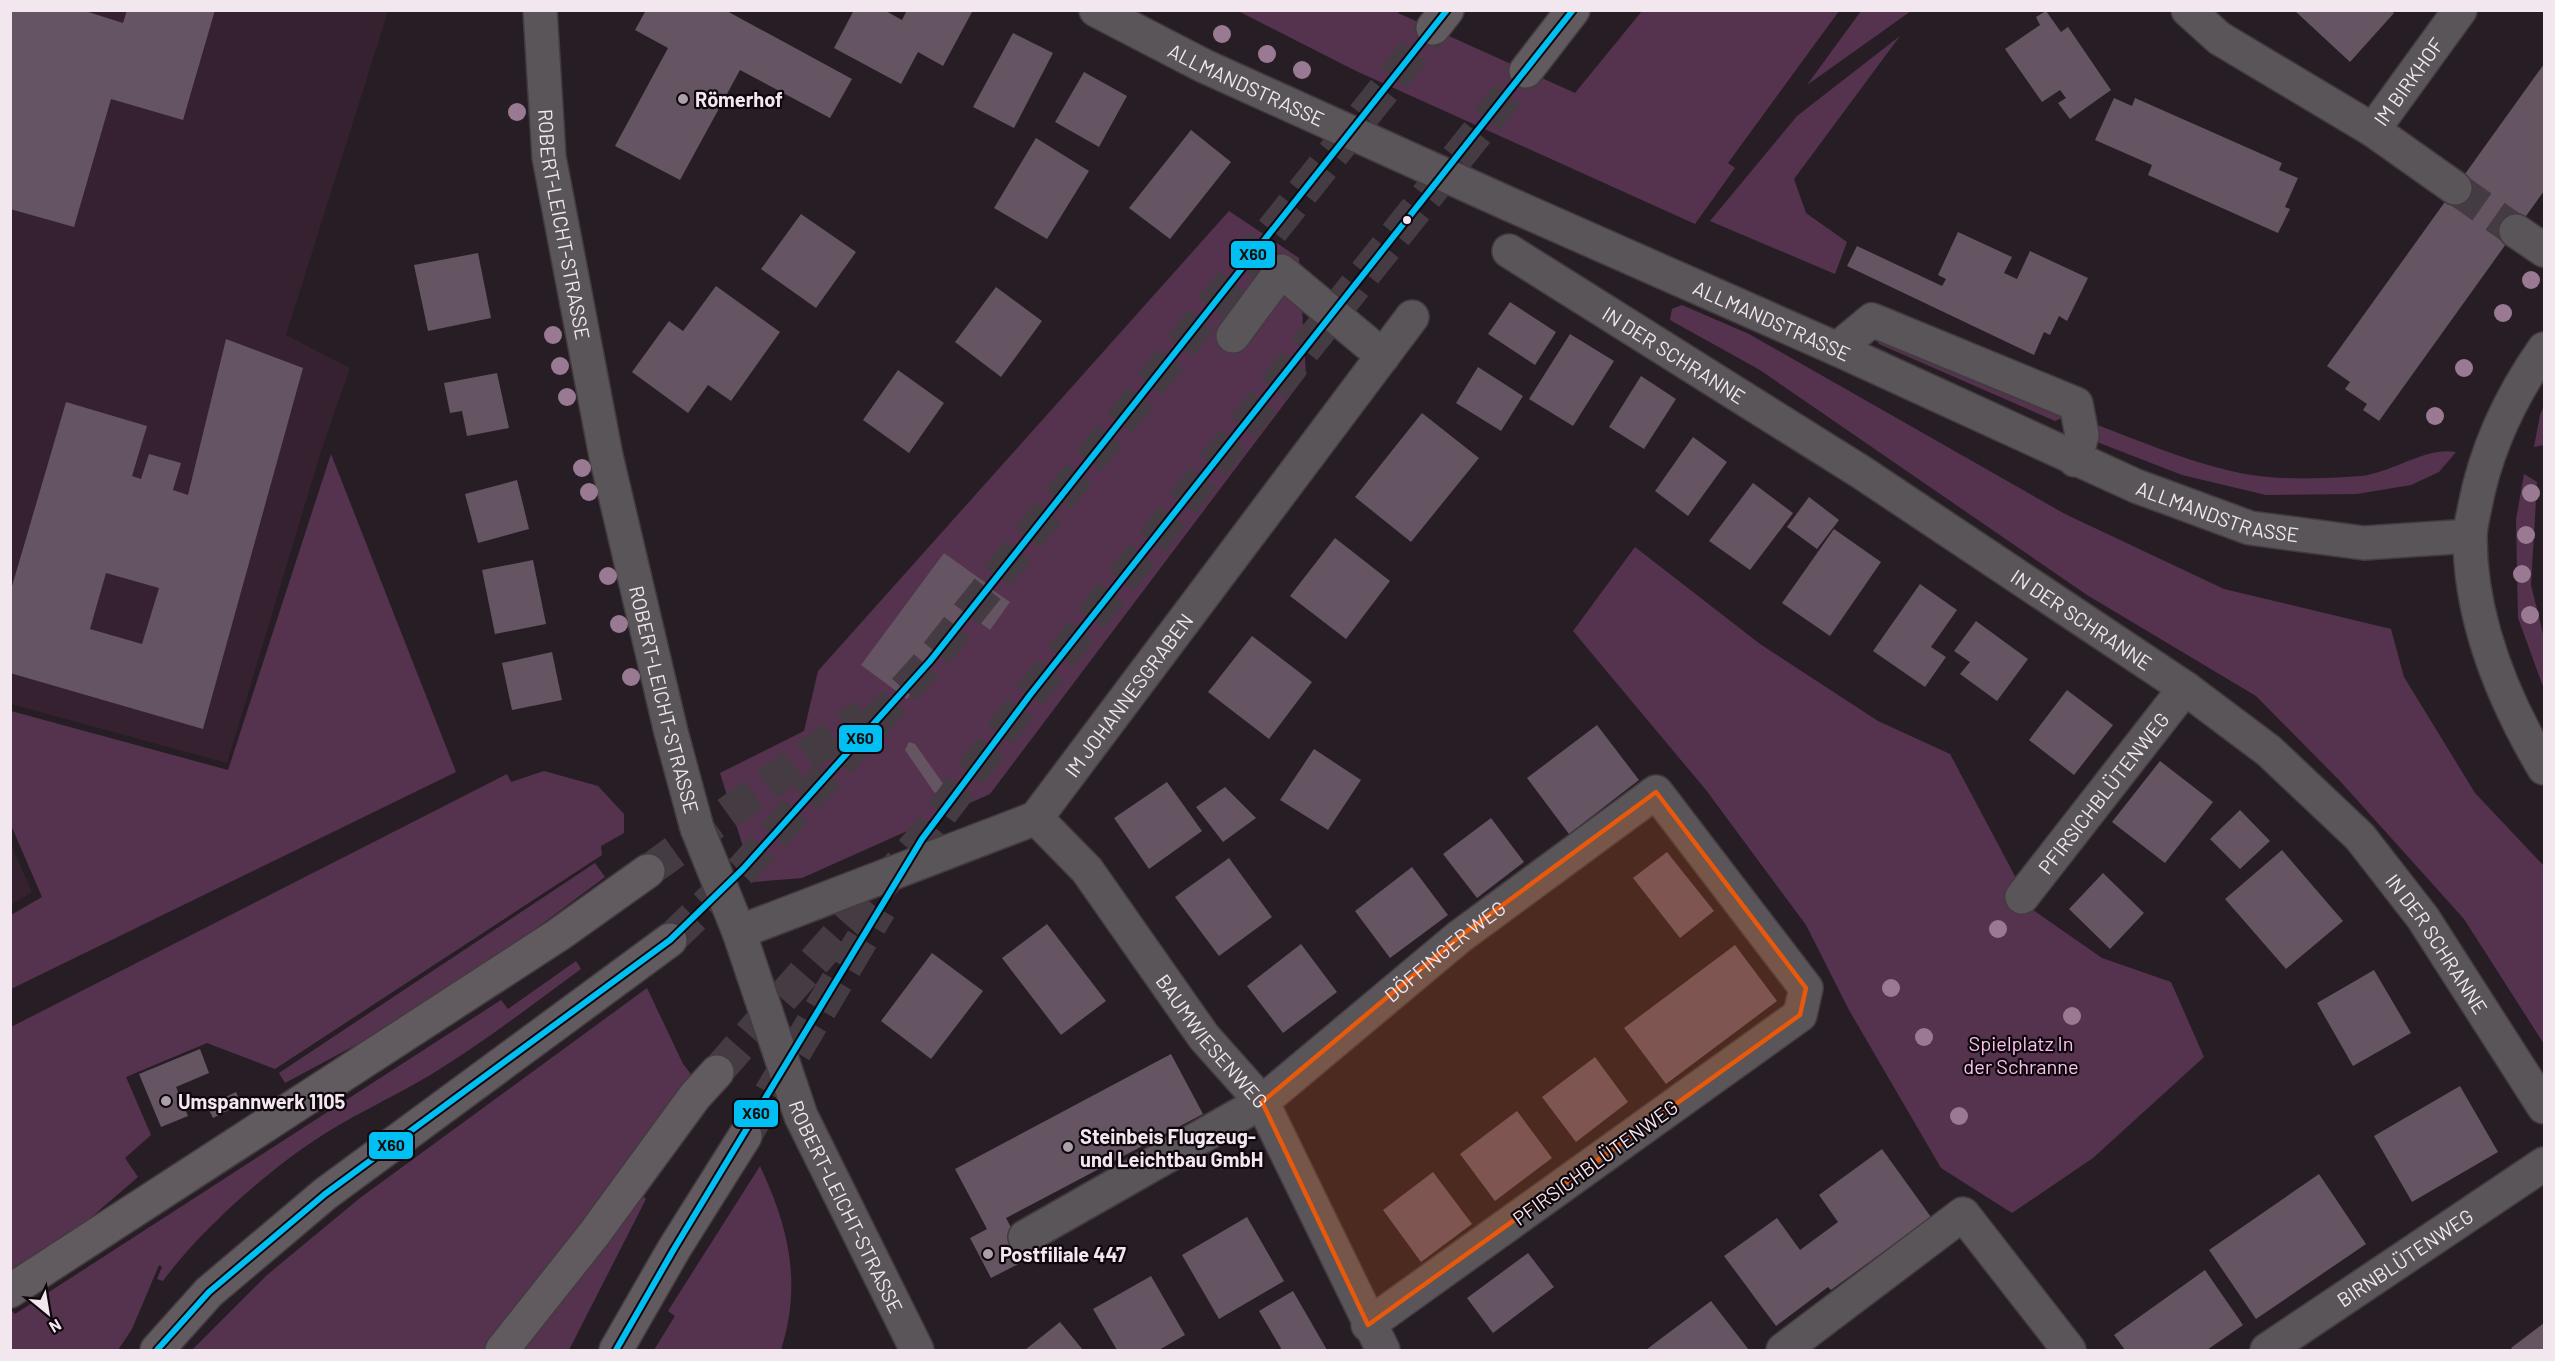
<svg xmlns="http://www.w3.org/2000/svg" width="2555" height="1361" font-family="Barlow,sans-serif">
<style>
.built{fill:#362130}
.green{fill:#55334e}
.building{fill:#655462;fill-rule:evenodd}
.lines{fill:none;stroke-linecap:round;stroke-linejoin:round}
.minor-tunnel{stroke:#453c43;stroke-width:33;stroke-dasharray:33 16;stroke-linecap:butt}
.highway-tunnel{stroke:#453c43;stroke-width:33;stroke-dasharray:33 16;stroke-linecap:butt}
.minor-casing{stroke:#433b40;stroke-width:36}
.highway-casing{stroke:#433b40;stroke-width:36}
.minor{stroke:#595558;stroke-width:33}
.highway{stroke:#615b60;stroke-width:33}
.bus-1-casing{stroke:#0f070d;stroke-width:10}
.bus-1{stroke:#00bff3;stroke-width:6}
.tree{fill:#9a7992}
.marked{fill:#e8590c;fill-opacity:0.2;stroke:#e8590c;stroke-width:4.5;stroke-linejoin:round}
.poi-dot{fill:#aba0a8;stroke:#0f070d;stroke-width:2}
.bus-dot{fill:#f2e6ef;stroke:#0f070d;stroke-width:2}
.labels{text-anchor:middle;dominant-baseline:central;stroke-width:4.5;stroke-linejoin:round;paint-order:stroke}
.street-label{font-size:20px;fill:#f2e6ef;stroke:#0f070d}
.poi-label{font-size:20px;font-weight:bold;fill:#f2e6ef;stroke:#0f070d;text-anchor:start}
.park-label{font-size:20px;fill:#f9c3eb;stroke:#0f070d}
.line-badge{stroke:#0f070d;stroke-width:2}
.pale-badge-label{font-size:16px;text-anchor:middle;font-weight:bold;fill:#111}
</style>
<rect width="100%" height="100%" fill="#271e25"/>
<path class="built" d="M10 11H388L286 335 350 368 322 448 227 763 11 704Z
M10 842 32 892 11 905H10Z"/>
<path class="green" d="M1238 11H1399L1398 13 1575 93 1642 11H1839L1728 163 1735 168 1695 224 1356 71Z
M1861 11H1911L1807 85Z
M1900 36 1794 179 1806 213 1847 242 1835 274 1710 221 1797 116Z
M1229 211 1299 258 1306 375 990 794 802 878 754 882 720 773 804 731 818 671Z
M1682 305 1749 334 2065 514 2224 589 2391 629 2404 677 2475 793 2544 866V1044L2464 919 2340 781 2256 696 2087 595 1760 370 1670 320 1672 309Z
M1874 335 2065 413 2062 418 2055 421 1879 344Z
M2544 405V445L2534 447 2540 415Z
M2092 423C2138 440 2183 460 2231 471 2272 481 2318 479 2360 476 2392 473 2426 446 2456 452L2439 472 2411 485 2357 494 2266 495 2182 475 2097 442Z
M331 454 456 772 11 989V915L42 897 11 825V711L228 770Z
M2524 474 2537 482 2531 585 2544 638V689L2518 618 2516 520Z
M1635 547 1760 644 1878 721 1950 754 2033 910 2102 958 2171 982 2204 1057 2093 1158 2012 1213 1941 1168 1849 1010 1806 925 1706 790 1573 631Z
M544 771 598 786 624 814V833L601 846 602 855 275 1069 207 1043 126 1077 151 1135 125 1158 138 1177 88 1220 11 1271V1027L507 774 511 782Z
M595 863 605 877 526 936 357 1050 354 1046 285 1083 279 1073Z
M576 961 581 969C532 1005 484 1042 432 1074 392 1098 348 1117 309 1144 261 1177 198 1233 163 1281L157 1279 162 1267 159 1265 132 1329 118 1350H11V1310L15 1314 501 1000 508 1009Z
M647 988 683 1064 694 1078 483 1350H192L267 1275 360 1198Z
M760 1166C789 1228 802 1283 781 1350H654L675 1316 668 1311Z
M642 1196 646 1199 569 1350H523Z"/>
<path class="building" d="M10 10H82L123 23 127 10H215L183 120 111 99 74 227 10 209Z
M646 10H725L852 79 830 118 740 70 680 180 615 146 668 48 635 30Z
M854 10H884L902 20 907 10 972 12 943 66 918 52 901 84 834 48Z
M2294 10H2391L2394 13 2350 62Z
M2046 11 2061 32 2068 27 2111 90 2070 119 2058 103 2066 98 2060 90 2042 102 2005 49 2040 25 2036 17Z
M1013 33 1053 53 1014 128 973 107Z
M2544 64V191L2379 421 2363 410 2367 404 2345 389 2350 382 2327 366Z
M1084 72 1127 96 1099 147 1055 122Z
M2114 98 2132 106 2135 98 2282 163 2279 170 2298 178 2285 207 2290 209 2278 233 2148 175 2152 165 2095 140Z
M1191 130 1231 162 1170 239 1129 208Z
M1036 138 1089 171 1047 239 994 208Z
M801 214 856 252 816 308 761 269Z
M1958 232 2012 257 2004 273 2017 279 2030 251 2088 278 2067 321 2059 316 2050 335 2044 332 2034 355 1847 266 1857 246 1942 286 1946 279 1938 275Z
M478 253 491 318 428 331 414 265Z
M716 286 780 332 731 401 708 385 688 413 632 372 669 321 683 331Z
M996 287 1042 321 1001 377 955 342Z
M1510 302 1556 332 1535 365 1488 334Z
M1570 334 1614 361 1573 426 1529 399Z
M226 339 303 368 203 729 10 673V593L66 402 147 426 132 476 141 479 149 454 181 463 173 490 188 495ZM106 573 159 588 142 644 90 629Z
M1478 367 1523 396 1501 431 1456 403Z
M898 370 944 403 909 453 863 420Z
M497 373 509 428 467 436 462 411 450 413 444 383Z
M1641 376 1676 399 1644 449 1609 427Z
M1422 413 1479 458 1411 542 1355 497Z
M1693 437 1727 462 1688 516 1655 491Z
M517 480 529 529 478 543 465 494Z
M1753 483 1793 513 1750 570 1709 541Z
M1809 497 1839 520 1817 549 1787 527Z
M1834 529 1881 562 1830 636 1782 603Z
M1335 538 1390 581 1346 639 1290 596Z
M944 553 990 586 907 699 861 665Z
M533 560 546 624 495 634 482 570Z
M1920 584 1957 610 1931 647 1946 657 1925 687 1873 651Z
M991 589 1010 602 990 630 971 616Z
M1976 621 2028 659 1997 701 1960 674 1970 662 1954 651Z
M1252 636 1312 682 1269 739 1208 692Z
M552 652 562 700 512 710 502 663Z
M2067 690 2113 725 2074 775 2029 740Z
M1597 725 1639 780 1569 834 1527 778Z
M909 742 915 744 944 785 946 791 944 797 934 792 905 750Z
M1314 749 1361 780 1328 830 1280 800Z
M2160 761 2213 802 2165 863 2112 822Z
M1167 782 1202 831 1149 869 1114 818Z
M1225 787 1256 818 1223 842 1196 807Z
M2240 810 2270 841 2240 869 2210 839Z
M1491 818 1524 862 1477 898 1443 854Z
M2282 850 2343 921 2286 969 2225 899Z
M1667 852 1714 911 1680 938 1633 878Z
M1229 858 1272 917 1219 956 1175 897Z
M1412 867 1448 915 1390 958 1355 911Z
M2103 873 2144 913 2110 949 2069 909Z
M1047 924 1106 1001 1061 1035 1002 958Z
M1301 944 1337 992 1283 1033 1247 986Z
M1735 945 1777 1001 1666 1084 1624 1028Z
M932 953 983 991 931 1059 881 1021Z
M2374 970 2411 1033 2353 1066 2317 1003Z
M200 1049 209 1073 176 1087 188 1116 161 1127 139 1074Z
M1171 1054 1203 1114 1006 1218 1028 1259 991 1278 970 1238 987 1229 955 1169Z
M1595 1057 1628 1102 1576 1142 1542 1097Z
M2460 1086 2498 1152 2412 1202 2374 1136Z
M236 1092 241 1104 213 1118 207 1106Z
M1517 1111 1552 1158 1495 1201 1460 1154Z
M1882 1149 1931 1217 1831 1290 1828 1287 1776 1326 1724 1256 1777 1218 1800 1250 1838 1222 1819 1195Z
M1433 1172 1472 1224 1421 1262 1383 1210Z
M2319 1174 2366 1244 2256 1319 2209 1250Z
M1247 1217 1284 1281 1219 1319 1182 1255Z
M1528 1253 1554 1287 1493 1333 1467 1298Z
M2205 1270 2243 1325 2207 1350H2125L2114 1335Z
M1151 1276 1185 1335 1159 1350H1117L1093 1309Z
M1293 1291 1327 1350H1282L1259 1311Z
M1711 1301 1749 1350H1646L1655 1343Z
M1060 1322 1083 1350H1025Z
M2544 1323V1350H2513L2511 1348Z"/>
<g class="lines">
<path class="minor-tunnel" d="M2455 188 2516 231"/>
<path class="highway-tunnel" d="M648 871 864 714
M670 940 743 869 931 660 1433 28
M717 1072 922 839 1030 695 1526 71
M745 1136 880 909"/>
<defs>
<g id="minor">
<path id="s1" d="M540 10 549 157 606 456 671 732 697 828 739 932 801 1116 917 1350"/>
<path id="s2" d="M1096 10 1204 66 1509 204 1837 349 2136 486 2250 528 2364 543 2470 536"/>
<path d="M2188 10 2219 38 2373 130 2455 188"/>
<path id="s3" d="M2373 130 2460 10"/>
<path d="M2516 231 2544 250"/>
<path id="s4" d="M1509 251 1861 472 2185 688 2269 751 2360 837 2423 918 2544 1107"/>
<path d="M1233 336 1281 271 1383 356"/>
<path d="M1837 349 1872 320 2076 404 2082 435 2075 460"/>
<path d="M2544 349C2511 396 2486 449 2475 506 2473 516 2470 527 2470 537 2470 620 2503 699 2544 768"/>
<path id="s5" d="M1036 818 1087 870 1204 1037 1262 1102 1383 1350"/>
<path id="s6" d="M2022 897 2185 688"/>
<path id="s7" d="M739 932 1036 818 1412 317"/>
<path id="s8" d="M1025 1237 1262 1102 1459 937 1656 792 1806 988 1800 1015 1368 1325"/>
<path d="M1783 1350 1963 1214 2069 1350"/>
<path id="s9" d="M2267 1350 2544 1164"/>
</g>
<path id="highway" d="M1433 28 1447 10
M1526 71 1573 10
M10 1291 558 935 648 871
M157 1350 209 1292 325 1194 670 940
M502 1350 594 1234 695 1096 717 1072
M616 1350 674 1249 745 1136"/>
</defs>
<use href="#minor" class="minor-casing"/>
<use href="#highway" class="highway-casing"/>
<use href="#minor" class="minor"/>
<use href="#highway" class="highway"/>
<defs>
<path id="bus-1" d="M157 1350 209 1292 325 1194 670 940 743 869 931 660 1447 10
M616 1350 674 1249 922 839 1030 695 1573 10"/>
</defs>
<use href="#bus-1" class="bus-1-casing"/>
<use href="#bus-1" class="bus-1"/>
</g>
<g class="tree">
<circle cx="1222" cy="34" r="9"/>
<circle cx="1267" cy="54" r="9"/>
<circle cx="1302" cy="70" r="9"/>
<circle cx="517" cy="112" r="9"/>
<circle cx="2531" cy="280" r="9"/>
<circle cx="2503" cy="313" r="9"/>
<circle cx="553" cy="335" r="9"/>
<circle cx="560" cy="366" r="9"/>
<circle cx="2464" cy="368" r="9"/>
<circle cx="567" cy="397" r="9"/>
<circle cx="2435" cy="416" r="9"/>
<circle cx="582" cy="468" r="9"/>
<circle cx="589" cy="492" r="9"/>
<circle cx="2531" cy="493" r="9"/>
<circle cx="2526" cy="535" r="9"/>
<circle cx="2522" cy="574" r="9"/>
<circle cx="608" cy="576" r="9"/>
<circle cx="2530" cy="615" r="9"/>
<circle cx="619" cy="624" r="9"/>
<circle cx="631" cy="677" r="9"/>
<circle cx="1998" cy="929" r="9"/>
<circle cx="1891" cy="988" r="9"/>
<circle cx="2072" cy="1016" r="9"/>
<circle cx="1924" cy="1037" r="9"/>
<circle cx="1959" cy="1116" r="9"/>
</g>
<path class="marked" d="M1656 792 1806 988 1800 1015 1368 1325 1262 1102 1459 937Z"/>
<g class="poi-dot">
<circle cx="683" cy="99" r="6"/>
<circle cx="166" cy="1101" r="6"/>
<circle cx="1068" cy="1147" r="6"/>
<circle cx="988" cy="1254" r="6"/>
</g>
<circle class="bus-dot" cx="1407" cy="220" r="5"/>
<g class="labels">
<g class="street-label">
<text stroke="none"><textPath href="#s3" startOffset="60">IM BIRKHOF</textPath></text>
<text stroke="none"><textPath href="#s2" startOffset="168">ALLMANDSTRASSE</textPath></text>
<text stroke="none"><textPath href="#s1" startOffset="216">ROBERT-LEICHT-STRASSE</textPath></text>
<text stroke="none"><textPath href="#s2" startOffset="744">ALLMANDSTRASSE</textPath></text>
<text stroke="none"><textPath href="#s4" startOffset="195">IN DER SCHRANNE</textPath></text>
<text stroke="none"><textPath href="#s2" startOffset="1230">ALLMANDSTRASSE</textPath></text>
<text stroke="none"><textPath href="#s4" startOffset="681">IN DER SCHRANNE</textPath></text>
<text stroke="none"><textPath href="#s7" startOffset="472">IM JOHANNESGRABEN</textPath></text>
<text stroke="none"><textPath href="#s1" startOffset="702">ROBERT-LEICHT-STRASSE</textPath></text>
<text stroke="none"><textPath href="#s6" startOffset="132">PFIRSICHBLÜTENWEG</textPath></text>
<text stroke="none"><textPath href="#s4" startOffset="1167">IN DER SCHRANNE</textPath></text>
<text stroke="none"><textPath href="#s8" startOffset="510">DÖFFINGER WEG</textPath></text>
<text stroke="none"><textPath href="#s5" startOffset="285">BAUMWIESENWEG</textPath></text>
<text transform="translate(1595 1162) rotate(-36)">PFIRSICHBLÜTENWEG</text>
<text stroke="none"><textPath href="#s1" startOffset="1242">ROBERT-LEICHT-STRASSE</textPath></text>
<text stroke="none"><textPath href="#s9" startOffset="166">BIRNBLÜTENWEG</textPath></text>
</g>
<g class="poi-label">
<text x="695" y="99">Römerhof</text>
<text x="178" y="1101">Umspannwerk 1105</text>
<text x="1080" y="1136">Steinbeis Flugzeug-<tspan x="1080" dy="23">und Leichtbau GmbH</tspan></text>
<text x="1000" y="1254">Postfiliale 447</text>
</g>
<g class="park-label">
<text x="2021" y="1043">Spielplatz In<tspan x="2021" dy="23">der Schranne</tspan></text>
</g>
</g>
<g class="line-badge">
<rect x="1230" y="240" width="46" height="29" rx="6" fill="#00bff3"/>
<rect x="838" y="724" width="45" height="29" rx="6" fill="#00bff3"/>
<rect x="733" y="1099" width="46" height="29" rx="6" fill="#00bff3"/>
<rect x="368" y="1131" width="46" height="29" rx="6" fill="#00bff3"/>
</g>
<g class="pale-badge-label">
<text x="1253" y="260">X60</text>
<text x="860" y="744">X60</text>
<text x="756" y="1119">X60</text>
<text x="391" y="1151">X60</text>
</g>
<rect width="2555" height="1361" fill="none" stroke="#f2e6ef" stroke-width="24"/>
<g transform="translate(48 1313) rotate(150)" stroke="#0f070d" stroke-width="4.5" paint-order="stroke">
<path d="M0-4.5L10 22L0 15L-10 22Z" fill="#f2e6ef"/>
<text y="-9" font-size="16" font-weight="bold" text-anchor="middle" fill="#f2e6ef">N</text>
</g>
</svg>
